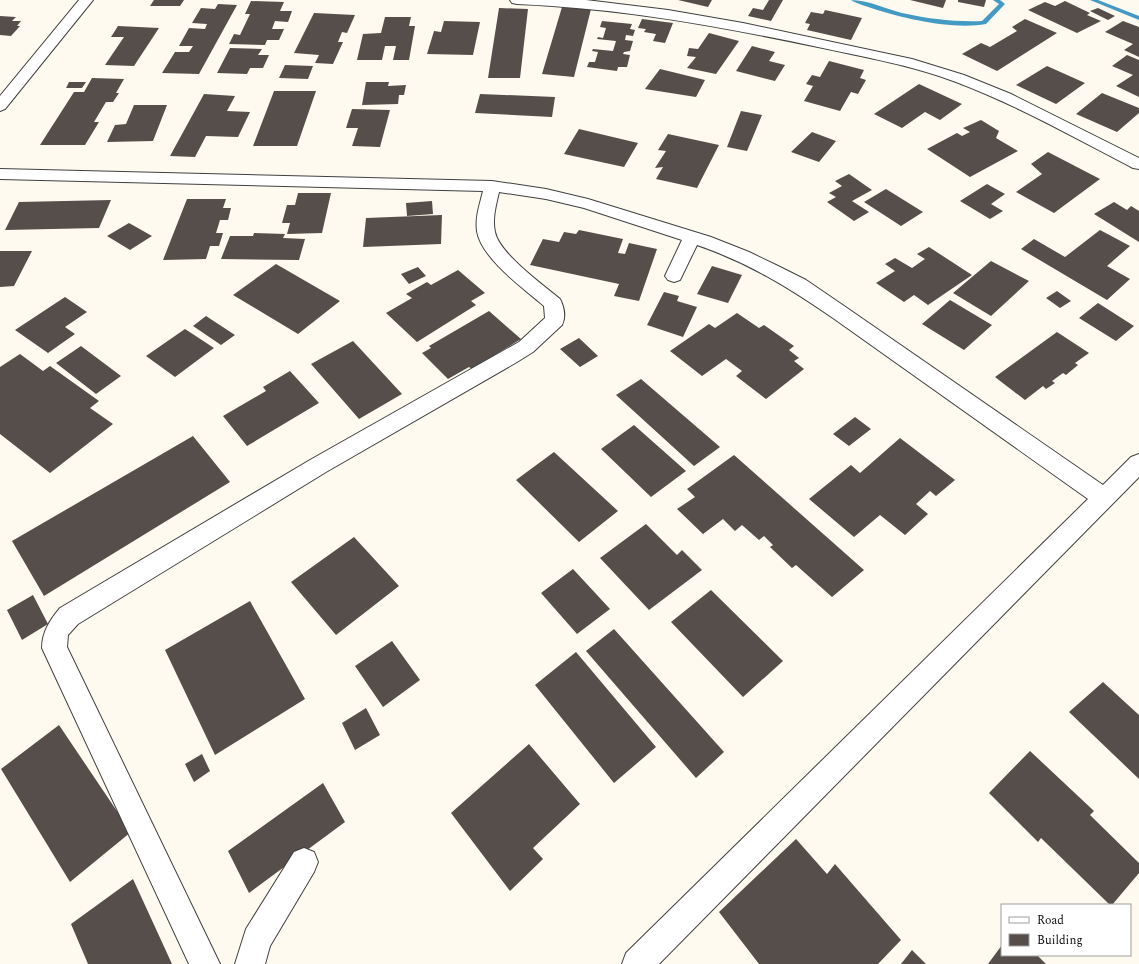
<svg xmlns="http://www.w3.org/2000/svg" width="1139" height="964" font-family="Spectral,serif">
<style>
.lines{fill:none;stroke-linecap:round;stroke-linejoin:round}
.stream{fill:#439ac4;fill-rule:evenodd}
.building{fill:#554e4a}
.minor-casing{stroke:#404040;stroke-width:2}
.minor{fill:#fff;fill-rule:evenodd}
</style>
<rect width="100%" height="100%" fill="#fefaef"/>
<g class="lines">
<path class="stream" d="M851 0C868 0 886 9 902 13 929 19 955 22 982 21L999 4 993 0H1000L1005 4 986 24C953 30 906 19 874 9 867 6 857 4 851 0Z
M1090 0H1098L1139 16V20Z"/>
</g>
<path class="building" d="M154 0H184L180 6H150Z
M678 0H712L708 7Z
M769 0H783L771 21 748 16 753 8 763 10Z
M910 0H946L943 8Z
M958 0H986L984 7 958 2Z
M251 1 284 2 280 11H292L288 22 275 21 272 29H284L279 40H267L265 45 229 44 234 34 240 35 250 14H245Z
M1065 1 1090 13 1087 15 1101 21 1077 33 1028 10 1045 2 1055 6Z
M218 4 237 5 199 74 162 73 175 52H189L193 46H179L189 28 205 29 207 24 192 23 201 8 215 9Z
M562 7 591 9 574 77 542 74Z
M499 8 528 9 520 78H488Z
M1098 8 1115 16 1108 20 1090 11Z
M825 10 862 18 851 40 807 30 810 24 805 23 811 12 823 14Z
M314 13 355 15 347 33 342 32 338 42H343L333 64 315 63 319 55 294 53Z
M0 16 16 17 12 21H21L17 26H20L11 36 0 35Z
M385 17H411L409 26H415L409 60H393L396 46H385L382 60H357L363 34 381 33Z
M642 19 673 23 665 43 653 41 656 34 644 32 646 29 638 28Z
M1025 19 1057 33 997 71 962 54 981 43 990 47 1017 31 1012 27Z
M444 21 480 22 473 55 427 54 434 31 441 32Z
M602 21 632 24 630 29 635 30 633 36 626 35 625 40 633 41 630 51 624 52 623 54 630 55 627 67H618L617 71 587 67 589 62H595L598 52 592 51 593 49 613 51 616 41 597 39 598 37 603 38 606 28 600 27Z
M1123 21 1139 27V57L1124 50 1133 44 1105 32Z
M118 26 159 28 134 66 105 65 124 37H111Z
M709 33 739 41 716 74 687 68 696 57 687 56 689 48 698 49Z
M752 46 775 52 769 61 785 65 775 81 736 71Z
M230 48 262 49 258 55H269L263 68H250L247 74 217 73Z
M1127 55 1139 60V97L1116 86 1133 75 1112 66Z
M829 61 864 70 860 78 866 80 858 94 851 92 840 111 804 101 813 86 806 84 812 75 820 77Z
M285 65 313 66 308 79 279 78Z
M1047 66 1085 83 1056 104 1016 85Z
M660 69 705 80 696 97 645 89Z
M92 78 124 79 116 93H119L113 102H106L94 122H99L85 145H40L74 92H84Z
M69 82H86L82 88H66Z
M366 82H389L388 86 406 85 404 95H399L398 104 362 105Z
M919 84 962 104 940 120 925 112 902 128 874 114Z
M274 91H316L297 146H253Z
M1102 93 1139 108V113L1117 132 1076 114Z
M204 94 235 96 227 111 250 112 238 137 206 136 195 157 170 156Z
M480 94 555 97 552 117 475 113Z
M134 105H167L153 141 107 142 115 125 126 124Z
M352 109 390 110 380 147 352 146 358 128H346Z
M741 111 762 115 747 151 727 147Z
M981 120 999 131 996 138 1018 151 970 177 927 149 957 133 962 136 970 132 963 128Z
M579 129 638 143 624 167 564 154Z
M812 132 836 141 819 162 791 152Z
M668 134 719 145 697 188 656 179 663 167 655 168 666 151 658 150Z
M1048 152 1100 179 1054 213 1016 192 1042 174 1031 164Z
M849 174 872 190 852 201 869 212 854 221 827 202 836 197 829 193 842 186 835 181Z
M987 184 1005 194 991 204 1003 211 990 219 960 201Z
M886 189 923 212 901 226 864 202Z
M298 193H331L322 233 287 234 290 223H282L287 205H295Z
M187 199H226L223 208H231L228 220H220L216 233H223L219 246H210L206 259 163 260Z
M111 200 99 228 5 230 19 202Z
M432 201 433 214 407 216 406 203Z
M1114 202 1127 210 1131 206 1139 211V242L1094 214Z
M442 215 441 244 363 247 366 218Z
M129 223 152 236 130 250 107 236Z
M579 230 623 239 618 253 625 254 629 243 657 249 639 301 614 296 619 284 530 265 543 239 559 242 564 232 576 234Z
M1100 230 1130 246 1107 266 1130 279 1107 300 1021 249 1034 239 1065 257Z
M254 233 285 234 283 238 305 239 299 260 221 259 230 236H253Z
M929 247 972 275 928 305 914 295 904 302 876 283 895 271 885 264 895 258 912 268 925 259 917 254Z
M0 251H32L14 286 0 287Z
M991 261 1029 281 991 316 953 293Z
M276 264 340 301 298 334 233 295Z
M712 266 742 275 728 303 697 294Z
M418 267 426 276 409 284 401 274Z
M458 270 485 293 471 301 476 305 417 342 386 313 412 298 406 294 427 282 431 285Z
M1057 291 1071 301 1060 308 1046 298Z
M664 292 679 296 677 301 697 307 683 337 647 325Z
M65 297 87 312 65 327 75 334 48 353 15 330Z
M950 300 992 325 964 350 922 324Z
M1098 303 1134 326 1116 341 1079 318Z
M489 311 521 339 472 369 469 367 448 379 422 353 431 348 429 346Z
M737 313 759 328 764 325 794 346 789 350 799 358 794 361 804 369 766 399 736 376 742 371 726 359 702 376 670 351 709 324 715 328Z
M206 316 235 335 221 345 193 326Z
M185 329 214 348 175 377 146 356Z
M1057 332 1089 353 1075 363 1078 365 1066 375 1063 373 1052 381 1055 383 1046 389 1043 386 1025 400 995 377Z
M579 338 598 356 580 367 560 349Z
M353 341 402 394 359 419 311 364Z
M81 346 121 376 96 394 56 363Z
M20 354 43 371 50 366 99 401 90 408 113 424 50 473 0 434V367Z
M290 371 319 403 247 446 223 416 266 391 263 387Z
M641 379 720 447 694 466 616 395Z
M855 417 871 429 849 446 833 434Z
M634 425 686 471 651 497 601 449Z
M193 436 230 482 44 596 12 541Z
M900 438 955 480 936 496 930 491 916 504 928 514 905 535 880 515 854 537 809 499 851 465 860 473Z
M554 452 618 511 579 542 516 480Z
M734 455 864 570 832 597 796 565 792 568 770 547 773 545 764 536 759 540 742 525 735 531 723 519 703 534 677 509 695 497 687 489Z
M646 524 677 555 682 550 702 570 649 610 600 558Z
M354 537 399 586 336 635 291 582Z
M573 569 610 609 577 634 541 593Z
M711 590 783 661 743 697 671 622Z
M33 595 48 624 22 640 7 610Z
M250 601 305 699 215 755 165 650Z
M614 629 724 752 696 778 586 651Z
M392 641 420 680 383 707 355 666Z
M576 652 656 747 614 783 535 685Z
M1103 682 1139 715V779L1069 712Z
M366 708 380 735 355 750 342 723Z
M59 725 131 832 70 882 1 769Z
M529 744 580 804 533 848 543 859 510 891 451 813Z
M1030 751 1094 811 1090 815 1139 863V873L1112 905H1110L1041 838 1038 842 989 793Z
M202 754 210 771 194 782 185 764Z
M323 783 345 822 249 893 228 851Z
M796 839 827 874 835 864 901 940 878 964H759L719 912Z
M133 879 172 964H88L71 924Z
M1002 945V955H1037L1046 964H988Z
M912 950 926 964H901Z"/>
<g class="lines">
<defs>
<path id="minor" d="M79 0H93L5 109 0 111V96Z
M510 0H586L668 10 743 23 912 59 964 75 1011 94 1139 158V169L1133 168C1075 138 1017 105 956 82 911 65 864 57 818 47 718 26 619 8 517 4L512 3Z
M0 169 492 181 546 189 588 199 711 237 749 252 778 266 806 280 847 308 1103 485 1131 457 1139 454V477L659 964H622L626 953 1088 499 833 318C788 287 749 263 697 245L680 280 674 282 668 280 665 276 682 240 584 208 546 199 499 192C496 205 492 219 495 232 499 253 542 284 560 299 564 307 566 317 562 325L533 352 517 362 326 472 78 624 68 635 67 647 220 964H189L42 648C42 632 50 620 60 608L310 460 519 342 545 318 544 306C524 289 481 258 477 231 475 217 480 204 483 191L0 179Z
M304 848 314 852 318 862 314 872 270 946 265 964H235L246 929 294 852Z"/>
</defs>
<use href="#minor" class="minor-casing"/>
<use href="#minor" class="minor"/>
</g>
<rect x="1001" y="904" width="130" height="52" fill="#ffffff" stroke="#9e9e9e"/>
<rect x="1009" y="917" width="20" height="6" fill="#ffffff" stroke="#9e9e9e"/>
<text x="1037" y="924" font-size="12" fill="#0d0d0d">Road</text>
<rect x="1009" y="934" width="20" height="12" fill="#554e4a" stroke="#9e9e9e"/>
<text x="1037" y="944" font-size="12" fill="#0d0d0d">Building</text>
</svg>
